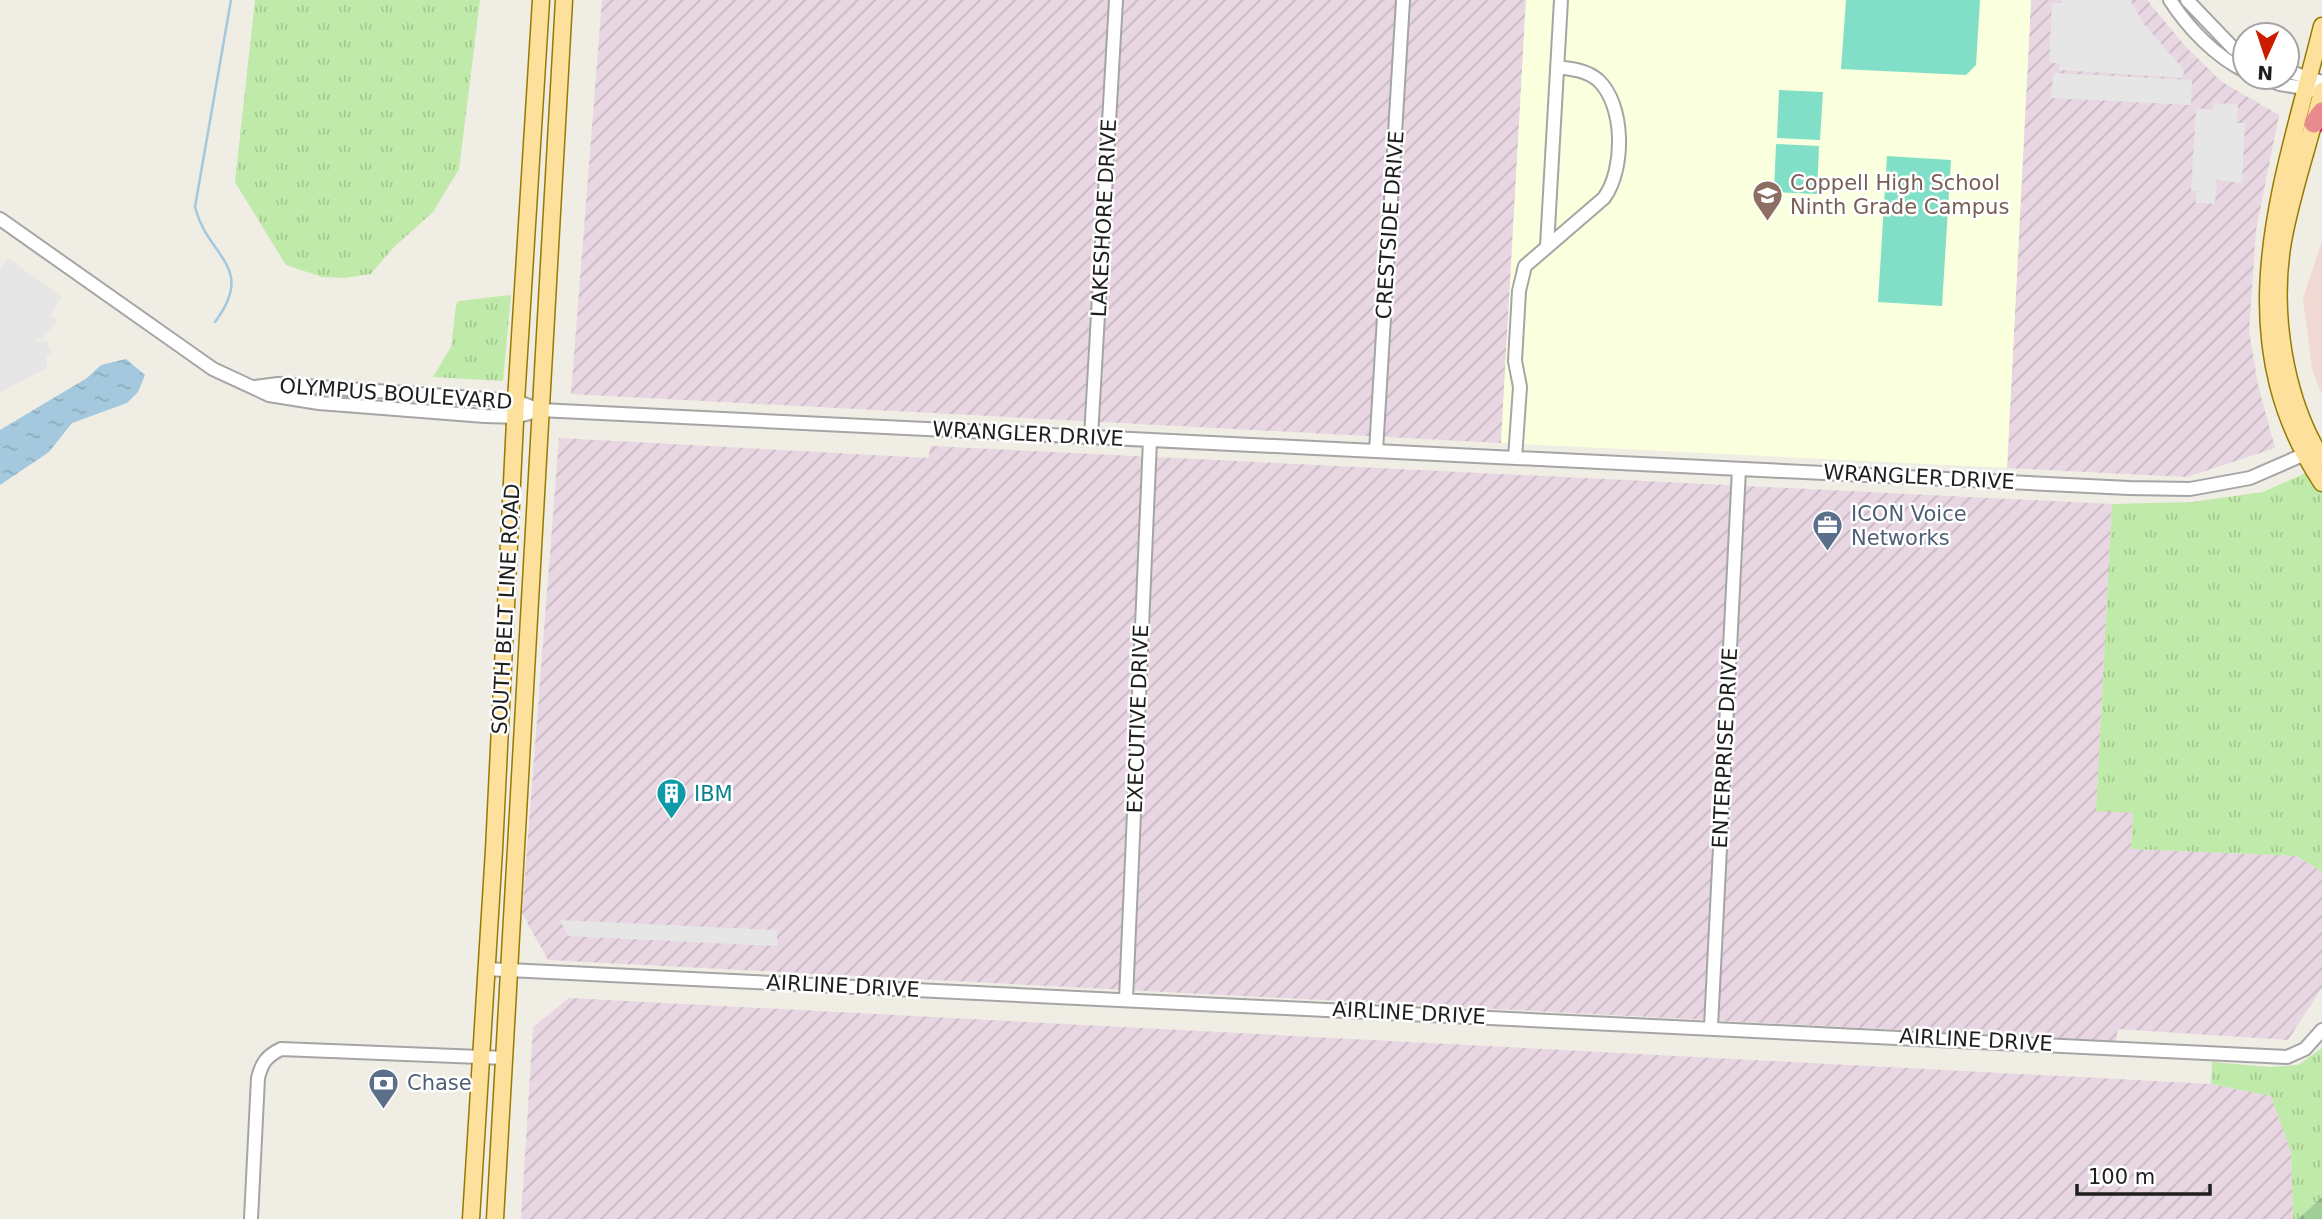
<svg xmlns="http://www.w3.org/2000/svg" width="2322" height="1219" font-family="'DejaVu Sans',sans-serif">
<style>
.commercial{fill:#f0d8d3}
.industrial{fill:url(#industrial-furrows)}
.education{fill:#faffdd}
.grass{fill:url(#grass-tufts)}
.forest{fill:url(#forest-firs)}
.pitch{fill:#81dfc7}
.parking{fill:#e6e6e6}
.water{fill:url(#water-ripples)}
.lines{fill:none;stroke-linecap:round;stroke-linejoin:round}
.stream{stroke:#a4c8dd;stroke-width:2.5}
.minor-casing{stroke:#a5a5a5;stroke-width:16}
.major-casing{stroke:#987a00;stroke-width:19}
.highway-casing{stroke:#db2249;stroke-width:23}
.minor{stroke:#fff;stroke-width:12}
.major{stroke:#fce09b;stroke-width:16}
.highway{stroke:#e78b8f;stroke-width:19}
.labels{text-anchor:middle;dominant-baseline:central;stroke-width:5;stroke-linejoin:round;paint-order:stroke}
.education-label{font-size:21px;fill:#785e54;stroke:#fff;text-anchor:start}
.street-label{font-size:21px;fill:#1e1e1e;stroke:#fff}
.service-label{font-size:21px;fill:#4e5e75;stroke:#fff;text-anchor:start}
.culture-label{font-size:21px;fill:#0d838f;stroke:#fff;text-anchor:start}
</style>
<defs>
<pattern id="industrial-furrows" width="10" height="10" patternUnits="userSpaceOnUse" patternTransform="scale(1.75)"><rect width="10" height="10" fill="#e8d6e2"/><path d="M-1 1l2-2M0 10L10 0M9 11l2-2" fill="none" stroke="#c7b7c1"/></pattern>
<pattern id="grass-tufts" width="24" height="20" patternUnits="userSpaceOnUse" patternTransform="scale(1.75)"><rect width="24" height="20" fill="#c0eaa9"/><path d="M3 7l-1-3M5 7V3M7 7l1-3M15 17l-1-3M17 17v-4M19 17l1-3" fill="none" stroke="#a5c891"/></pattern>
<pattern id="forest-firs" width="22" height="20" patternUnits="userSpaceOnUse" patternTransform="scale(1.75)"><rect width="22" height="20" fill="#a1cf98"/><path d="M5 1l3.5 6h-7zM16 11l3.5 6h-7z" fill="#8ab183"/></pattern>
<pattern id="water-ripples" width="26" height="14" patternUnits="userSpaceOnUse" patternTransform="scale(1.75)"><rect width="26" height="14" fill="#a4c8dd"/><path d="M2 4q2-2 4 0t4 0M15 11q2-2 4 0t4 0" fill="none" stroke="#8dabbd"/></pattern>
</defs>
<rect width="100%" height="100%" fill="#efede4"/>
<path class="commercial" d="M2322 241V395L2312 369 2303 298Z"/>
<path class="industrial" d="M602 0H1526L1501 443 571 394Z
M2031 0H2147L2185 46 2222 82 2279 115 2256 230 2249 331 2258 385 2275 448 2187 477 2007 468Z
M559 438 928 458 931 446 2112 504 2096 810 2133 812 2131 849 2297 856 2322 872V988L2288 1040 2118 1029 2116 1041 548 960 522 913Z
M569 998 2211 1084 2271 1096 2291 1152 2293 1219H521L533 1027Z"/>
<path class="education" d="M1526 0H2031L2007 468 1501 443Z"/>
<path class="grass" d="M255 0H480L459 169 433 212 393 248 371 274 344 278 322 277 286 265 235 182Z
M511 295 503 381 433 377 451 347 456 305 459 301Z
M2322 466V872L2297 856 2131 849 2133 813 2096 811 2112 504 2192 502 2263 492Z
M2322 1048V1197L2298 1219H2293L2291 1152 2271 1096 2211 1084 2212 1062 2270 1067 2298 1065Z"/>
<path class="forest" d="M2322 1197V1219H2298Z"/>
<path class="pitch" d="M1846 0H1980L1976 65 1966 75 1841 69Z
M1779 90 1823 92 1820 140 1777 138Z
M1776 144 1819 146 1817 194 1774 192Z
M1887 156 1951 160 1942 306 1878 302Z"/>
<path class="parking" d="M2062 0H2130L2144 24 2184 70 2183 78 2059 70V64L2049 62 2052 3H2062Z
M2053 73 2192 80 2191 105 2051 98Z
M2214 103 2238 104 2237 123H2245L2242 183 2217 180 2215 204 2195 203 2197 191H2191L2196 108 2212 110Z
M8 258 61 297 51 316 57 320 42 340 36 337 38 343 46 340 52 353 46 356 47 368 0 392V270Z
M560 920 777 930V946L568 936Z"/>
<path class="water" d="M126 359 145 375 138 392 127 403 72 423 49 452 0 485V430L87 378 101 365Z"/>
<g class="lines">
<path class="stream" d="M215 322C257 266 207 257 195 207L231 0"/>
<defs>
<path id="minor" d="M2170 0C2188 28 2215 56 2245 71
M2187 0 2233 48 2245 56
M2287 71 2322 82
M2260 77 2280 84 2315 90
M0 219 213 369 269 395 319 403 485 416 515 417 540 410
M1547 246 1561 0
M255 387 278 384 516 401 540 410 2129 488 2190 489 2250 478 2312 451
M1091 437 1116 0
M1376 451 1403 0
M1515 458 1520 387 1515 361 1519 291 1525 266 1604 198C1625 169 1625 105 1598 80 1586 70 1572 69 1557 67
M486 969 2287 1057 2305 1049 2322 1030
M1126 999 1150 440
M1711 1027 1739 469
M251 1219 258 1078C262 1062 267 1056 281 1049L505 1058"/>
<path id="major" d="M2322 26C2283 184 2223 333 2322 483
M2322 91C2310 141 2292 191 2283 241 2271 312 2284 398 2322 459
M471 1219 494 850 516 401 541 0
M495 1219 564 0"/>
<path id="highway" d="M2314 123 2322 112"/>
</defs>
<use href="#minor" class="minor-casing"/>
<use href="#major" class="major-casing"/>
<use href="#highway" class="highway-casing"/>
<use href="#minor" class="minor"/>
<use href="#major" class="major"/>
<use href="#highway" class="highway"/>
</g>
<defs>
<symbol id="school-pin" viewBox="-11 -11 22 30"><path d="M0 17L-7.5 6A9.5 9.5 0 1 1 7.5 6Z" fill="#8d6e63" stroke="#fff"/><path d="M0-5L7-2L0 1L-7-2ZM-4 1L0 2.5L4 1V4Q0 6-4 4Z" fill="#fff"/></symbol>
<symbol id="office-pin" viewBox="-11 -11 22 30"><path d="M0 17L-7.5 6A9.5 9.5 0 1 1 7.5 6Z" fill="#5c6f8a" stroke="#fff"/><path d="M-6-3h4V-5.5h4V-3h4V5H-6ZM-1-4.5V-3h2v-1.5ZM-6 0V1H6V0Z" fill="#fff"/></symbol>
<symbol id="building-pin" viewBox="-11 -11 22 30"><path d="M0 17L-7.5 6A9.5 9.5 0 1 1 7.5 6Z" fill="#0f9aa8" stroke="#fff"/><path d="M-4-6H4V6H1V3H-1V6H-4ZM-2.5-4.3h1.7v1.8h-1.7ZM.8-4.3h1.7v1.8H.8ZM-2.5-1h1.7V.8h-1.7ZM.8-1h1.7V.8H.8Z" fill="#fff"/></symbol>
<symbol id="bank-pin" viewBox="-11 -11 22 30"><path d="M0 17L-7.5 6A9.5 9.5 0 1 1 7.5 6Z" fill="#5c6f8a" stroke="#fff"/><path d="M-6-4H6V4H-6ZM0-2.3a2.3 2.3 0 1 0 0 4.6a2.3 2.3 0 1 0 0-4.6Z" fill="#fff"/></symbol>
</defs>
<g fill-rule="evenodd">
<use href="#school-pin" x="1750" y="178" width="35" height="47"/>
<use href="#office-pin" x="1810" y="508" width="35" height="47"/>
<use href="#building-pin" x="654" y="776" width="35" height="47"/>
<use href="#bank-pin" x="366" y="1066" width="35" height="47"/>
</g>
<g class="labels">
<g class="education-label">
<text x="1790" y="183">Coppell High School<tspan x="1790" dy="24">Ninth Grade Campus</tspan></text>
</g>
<g class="street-label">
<text transform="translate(1104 218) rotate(-87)">LAKESHORE DRIVE</text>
<text transform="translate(1390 225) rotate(-86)">CRESTSIDE DRIVE</text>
<text transform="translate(396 394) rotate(4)">OLYMPUS BOULEVARD</text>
<text transform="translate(1028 434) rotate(3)">WRANGLER DRIVE</text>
<text transform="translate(1919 477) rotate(3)">WRANGLER DRIVE</text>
<text transform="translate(506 609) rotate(-87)">SOUTH BELT LINE ROAD</text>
<text transform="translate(1138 719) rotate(-88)">EXECUTIVE DRIVE</text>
<text transform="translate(1725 748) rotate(-87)">ENTERPRISE DRIVE</text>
<text transform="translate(843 986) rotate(3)">AIRLINE DRIVE</text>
<text transform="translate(1409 1013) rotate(3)">AIRLINE DRIVE</text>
<text transform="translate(1976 1040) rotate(3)">AIRLINE DRIVE</text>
</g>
<g class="service-label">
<text x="1851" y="514">ICON Voice<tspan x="1851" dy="24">Networks</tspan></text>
<text x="407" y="1083">Chase</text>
</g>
<g class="culture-label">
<text x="694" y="794">IBM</text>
</g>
</g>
<g transform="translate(2266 56) rotate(183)"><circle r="33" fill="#ffffff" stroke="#a5a5a5" stroke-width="2"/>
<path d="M0-5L12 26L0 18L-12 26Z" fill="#cc1c00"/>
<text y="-10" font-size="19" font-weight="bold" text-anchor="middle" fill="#1e1e1e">N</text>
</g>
<path d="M2077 1184v10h133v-10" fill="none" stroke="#1e1e1e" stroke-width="3.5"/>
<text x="2088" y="1184" font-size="21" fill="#1e1e1e" stroke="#ffffff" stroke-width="5" paint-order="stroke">100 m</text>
</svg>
